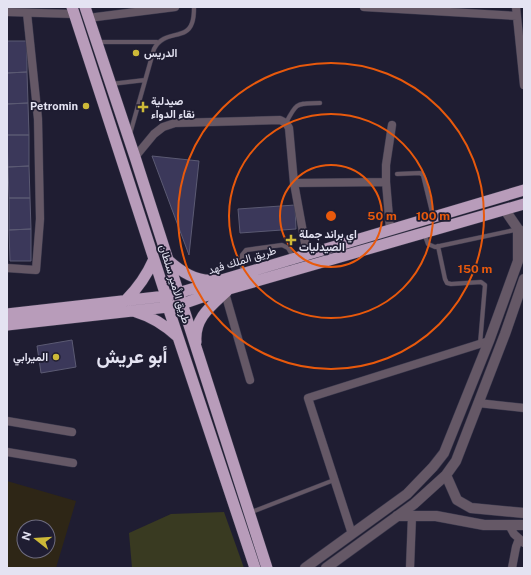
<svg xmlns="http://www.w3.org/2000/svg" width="531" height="575" font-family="'Public Sans',Vazirmatn,sans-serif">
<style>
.education{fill:#2e2616;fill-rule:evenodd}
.green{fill:#393a21}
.building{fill:#3b385a;stroke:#5b5a73}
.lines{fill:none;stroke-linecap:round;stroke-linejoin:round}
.service-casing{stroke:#3b394d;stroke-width:5}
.minor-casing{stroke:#3b394d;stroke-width:9}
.tertiary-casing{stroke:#3b394d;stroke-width:11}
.trunk-casing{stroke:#3b394d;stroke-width:12}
.service{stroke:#655866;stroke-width:4}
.minor{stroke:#655866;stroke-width:8}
.tertiary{stroke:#655866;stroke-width:10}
.trunk{stroke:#b89cba;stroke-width:11}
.ring{fill:none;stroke:#e8590c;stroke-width:2}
.poi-dot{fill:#cdb938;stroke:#1f1d32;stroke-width:1.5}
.labels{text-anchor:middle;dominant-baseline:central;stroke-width:3.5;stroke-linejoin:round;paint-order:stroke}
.poi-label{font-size:11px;font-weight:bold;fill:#e4e3f2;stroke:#1f1d32;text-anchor:start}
.street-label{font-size:11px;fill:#e4e3f2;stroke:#1f1d32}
.town-label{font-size:19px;font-weight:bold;fill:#e4e3f2;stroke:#1f1d32}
.centre{fill:#e8590c;stroke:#1f1d32;stroke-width:2}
.ring-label{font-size:12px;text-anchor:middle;font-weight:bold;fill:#e8590c;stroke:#1f1d32;stroke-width:3.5;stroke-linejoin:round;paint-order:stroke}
</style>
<rect width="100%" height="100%" fill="#1f1d32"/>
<path class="education" d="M7 481 76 501 56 568H7ZM24 527H48V551H24Z"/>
<path class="green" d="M224 512 244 568H132L129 533 171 514Z"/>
<path class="building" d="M7 41H27V72L7 73Z
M27 72 28 103 7 104V73Z
M28 103 29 135H7V104Z
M7 135H29V166L8 167Z
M152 156 199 161 189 255Z
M29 166 30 198H9L8 167Z
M9 198H30L31 229 9 230Z
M295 205 296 229 240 233 238 209Z
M31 229V261H10L9 230Z
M72 340 76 367 41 373 37 346Z"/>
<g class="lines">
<defs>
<path id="service" d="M98 42H157
M111 84 145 80
M286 123C297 101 297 104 320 103
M130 134 154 49C164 29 186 41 192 23 194 18 194 12 194 7
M397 174 420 173 423 175 433 216
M424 233 428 244 435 247 524 228
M438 246 445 279 447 283 451 284 481 282 485 285 480 344
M242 273V255L246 250 282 245 288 248 294 258
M249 513 334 480"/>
<path id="minor" d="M364 7 517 16
M516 7 524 85
M7 12 74 14
M88 18 175 7
M135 157 154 134 163 127 175 123 280 120 286 123 289 128 294 183 307 254
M294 183 386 182
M390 229 386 182V165L392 125
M7 268 36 270 40 219 38 119 27 13
M225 293 250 380
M478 403 524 408
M7 421 72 432
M7 452 73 463
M509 525 514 534 524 543
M352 534 308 398 489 341
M410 568 412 516
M512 568 516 547 519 539"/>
<path id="tertiary" d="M446 475 457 500 471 508 524 513
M397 516H436L484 525H524
M305 568 407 494 433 467 444 453 489 341 518 261V229L505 210
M326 568 414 504 446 475 456 461 505 334 524 279"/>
<path id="trunk" d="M72 7 166 296 168 307 255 568
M85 7 135 157 267 568
M168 260C180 271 196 282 214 280
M126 300C139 287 147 275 154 259
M136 312C153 317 165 325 178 337
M7 314 166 296 178 293 524 190
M7 325 168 307 182 304 208 295 524 204
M196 342C194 318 211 306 227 291"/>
</defs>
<use href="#service" class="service-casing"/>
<use href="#minor" class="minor-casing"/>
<use href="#tertiary" class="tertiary-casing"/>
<use href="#trunk" class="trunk-casing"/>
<use href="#service" class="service"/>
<use href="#minor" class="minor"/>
<use href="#tertiary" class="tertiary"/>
<use href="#trunk" class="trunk"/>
</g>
<g class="ring">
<circle cx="331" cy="216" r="51"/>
<circle cx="331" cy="216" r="102"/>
<circle cx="331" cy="216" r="153"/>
</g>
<g class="poi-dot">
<circle cx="136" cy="53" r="4"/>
<circle cx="86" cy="106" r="4"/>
<path d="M141 101h4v4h4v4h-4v4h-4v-4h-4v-4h4z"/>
<path d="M289 234h4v4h4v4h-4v4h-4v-4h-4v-4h4z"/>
<circle cx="56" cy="357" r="4"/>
</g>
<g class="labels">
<g class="poi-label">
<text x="144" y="53">الدريس</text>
<text x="151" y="101">صيدلية<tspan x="151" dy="13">نقاء الدواء</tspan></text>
<text x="78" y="106" text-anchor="end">Petromin</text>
<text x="299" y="234">اي براند جملة<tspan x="299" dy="13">الصيدليات</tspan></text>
<text x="48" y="357" text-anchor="end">الميرابي</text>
</g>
<g class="street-label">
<text transform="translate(242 260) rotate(-17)">طريق الملك فهد</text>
<text transform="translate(175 284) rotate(73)">طريق الأمير سلطان</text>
</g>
<g class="town-label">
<text x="132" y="356">أبو عريش</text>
</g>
</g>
<circle cx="331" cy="216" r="6" class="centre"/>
<g class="ring-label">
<text x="382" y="220">50 m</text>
<text x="433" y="220">100 m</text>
<text x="475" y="273">150 m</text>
</g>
<rect width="531" height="575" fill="none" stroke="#e4e3f2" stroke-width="16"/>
<g transform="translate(36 539) rotate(287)"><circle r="19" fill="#1f1d32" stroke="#6e6c7f"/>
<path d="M0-3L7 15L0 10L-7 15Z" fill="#cdb938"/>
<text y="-6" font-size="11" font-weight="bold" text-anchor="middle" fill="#e4e3f2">N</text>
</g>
</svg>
